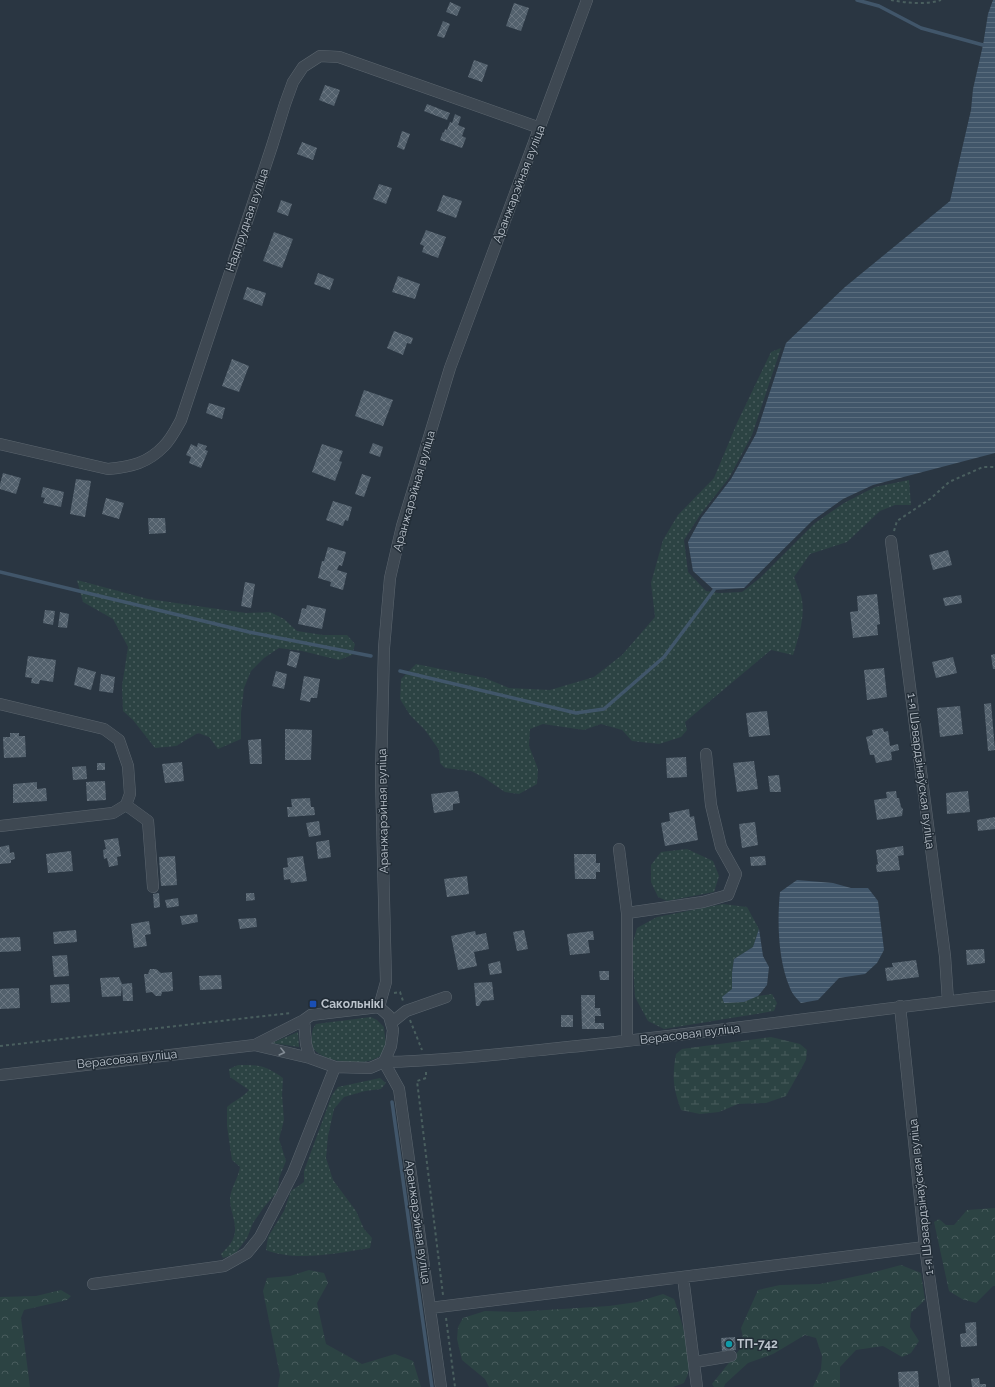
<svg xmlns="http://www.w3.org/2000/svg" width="995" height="1387" font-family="Raleway,sans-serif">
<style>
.grass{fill:url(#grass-dots)}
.forest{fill:url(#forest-crowns)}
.wetland{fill:url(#wetland-marsh)}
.water{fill:url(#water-rules)}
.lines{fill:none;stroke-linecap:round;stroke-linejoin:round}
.stream{stroke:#41566a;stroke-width:3.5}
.building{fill:url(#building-cross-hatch)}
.minor-casing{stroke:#5c666f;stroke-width:12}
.path{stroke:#4a5f5f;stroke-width:2;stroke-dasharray:3 3;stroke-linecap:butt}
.minor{stroke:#3e4852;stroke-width:11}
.oneway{stroke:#838c95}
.transit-dot{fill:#1a4fb4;stroke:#222d37;stroke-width:1.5}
.culture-dot{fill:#0f9aa8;stroke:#222d37;stroke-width:1.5}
.labels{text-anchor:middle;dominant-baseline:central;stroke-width:3;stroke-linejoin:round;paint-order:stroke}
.street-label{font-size:12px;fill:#bbc3cc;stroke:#222d37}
.poi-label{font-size:12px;font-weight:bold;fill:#bbc3cc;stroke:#222d37;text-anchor:start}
</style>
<defs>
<pattern id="grass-dots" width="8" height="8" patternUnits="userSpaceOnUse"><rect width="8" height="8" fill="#2c4343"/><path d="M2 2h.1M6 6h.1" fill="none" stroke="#495c5d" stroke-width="1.8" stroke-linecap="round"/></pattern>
<pattern id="forest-crowns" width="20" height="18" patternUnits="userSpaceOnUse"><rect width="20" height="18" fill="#2c4343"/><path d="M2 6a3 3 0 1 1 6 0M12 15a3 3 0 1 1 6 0" fill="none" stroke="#495c5d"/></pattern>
<pattern id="wetland-marsh" width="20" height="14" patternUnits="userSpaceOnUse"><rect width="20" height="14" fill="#2c4343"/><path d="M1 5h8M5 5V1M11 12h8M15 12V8" fill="none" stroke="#495c5d"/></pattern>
<pattern id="water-rules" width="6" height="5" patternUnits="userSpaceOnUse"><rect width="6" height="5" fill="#41566a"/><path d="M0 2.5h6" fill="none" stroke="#5a6d7e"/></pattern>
<pattern id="building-cross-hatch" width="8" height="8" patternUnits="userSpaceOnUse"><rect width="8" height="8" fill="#53616d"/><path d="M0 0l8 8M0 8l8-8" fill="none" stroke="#6a7681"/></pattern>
</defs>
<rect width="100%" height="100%" fill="#2a3642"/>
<path class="grass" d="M781 348 752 435 729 478 700 515 684 540 688 572 706 591 719 593 742 592 760 578 815 523 844 503 875 487 909 480 911 505H895L880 511 847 542 810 554 794 577C796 583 799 589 801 595 806 615 799 636 793 655L771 650 685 722 687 730 681 737 659 744 632 741 622 730 601 724 584 730 543 724 530 729 529 746 538 769 537 784 519 794 505 792 483 777 471 771 445 768 440 763 439 750 425 730 410 715 400 699 401 679 416 664 485 678 509 688 550 690 594 677 622 655 655 617 651 583 663 540 678 515 714 478 737 423 771 352Z
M77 580 148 599 246 613 270 612 284 619 297 631 323 635H347L355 644 352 655 339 660 302 651 279 648 264 658 251 671 244 688 241 713V739L218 749 209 737 198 733 176 746 155 748 133 720 123 711 122 686 128 647 113 619 83 602Z
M687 849 713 861 719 876 714 892 667 901 658 897 651 882V865L661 852Z
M723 904 747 907 759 929 753 947 734 959 732 973V989L724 1003 743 1002 758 996 772 994 777 1003 774 1011 664 1029 648 1021 635 997 632 946 637 928 657 917Z
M371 1017 377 1020 384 1027C384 1033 387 1043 385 1049 378 1070 323 1064 313 1048 311 1045 311 1039 312 1036 312 1030 313 1028 316 1024Z
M298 1032 299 1047 272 1043Z
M238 1065C260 1065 264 1065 283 1078L282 1095 284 1120 279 1139 286 1161 279 1178 278 1191 264 1207 253 1223 247 1238 235 1254 223 1258 221 1254C225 1250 231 1244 233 1239 239 1226 230 1212 230 1199 231 1187 238 1179 240 1167L232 1160 227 1126V1107C235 1100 242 1098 249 1090L230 1077 229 1069Z
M380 1078 386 1083 381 1089 365 1091 344 1097 334 1109 328 1136 326 1158 333 1180 356 1211 364 1229 372 1238 370 1248C339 1253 295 1262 266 1250L268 1237 284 1211 291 1191 304 1182V1171L332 1095 338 1087Z"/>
<path class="forest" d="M995 1208V1286H993L976 1303 962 1299 949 1291 934 1222 939 1219 946 1225H954L967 1210Z
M901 1265 921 1273 925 1300 911 1313 910 1327 919 1341 911 1353 902 1357 883 1346 856 1350 840 1367V1387H813L821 1369 822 1356 816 1338 805 1335 773 1354 748 1363 725 1384 724 1387H714L712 1384 744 1344 741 1328 758 1290 780 1285 820 1284 871 1273Z
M309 1270 324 1273 328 1283 317 1303 326 1344 362 1364 395 1354 413 1361 421 1387H278L280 1375 263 1291 267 1278 290 1276Z
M61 1290 71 1296 67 1300 24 1310 21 1318 30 1387H0V1297L36 1296Z
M663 1294 674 1299C681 1319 692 1353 688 1374 687 1377 685 1380 684 1383L673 1387H489L485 1379 462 1360 457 1339 458 1327 463 1318 485 1311 515 1312 609 1306 637 1302Z"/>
<path class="wetland" d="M771 1037 800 1044 807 1050 806 1060 786 1096 766 1103 738 1104 719 1112 700 1114 681 1110C673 1087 672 1078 676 1054L682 1049Z"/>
<path class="water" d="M993 0H995V453L873 485 843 499 812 521 744 588 714 590 693 571 688 542 701 518 731 479 756 434 786 343 845 287 950 201 971 110 973 89 983 45 988 14Z
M797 880 833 883 851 888H868L878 901 884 950 877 963 865 974 839 978 818 1000 801 1003C797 999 792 994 790 988 778 960 777 922 780 892Z
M759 929 763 956 769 967 767 985 758 996 744 1002 724 1003 722 997 732 989V973L734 959 753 947Z"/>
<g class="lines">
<path class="stream" d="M857 0 879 6 921 28 983 45
M0 572 249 632 371 656
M400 671 576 713 604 709 664 657 714 590
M392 1102 432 1387"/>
</g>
<path class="building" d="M450 2 461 7 457 16 446 12Z
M514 3 529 8 521 31 506 26Z
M443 21 450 24 444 38 437 36Z
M474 60 488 65 482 82 468 77Z
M325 85 340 90 334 106 319 100Z
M427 104 450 113 447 120 424 111Z
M455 114 461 117 458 125 465 128 462 136 466 138 462 148 440 140 443 132 444 133 445 129 447 130 450 122 452 123Z
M402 131 410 134 404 150 397 147Z
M302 142 317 148 313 160 297 154Z
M379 184 392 188 386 204 373 199Z
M443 195 462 201 456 218 437 211Z
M281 200 292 204 288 216 277 212Z
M426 230 446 237 438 258 422 252 424 246 420 244Z
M274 232 293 239 282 268 263 261Z
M318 273 334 279 330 290 314 284Z
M398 276 420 284 415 299 392 292Z
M247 287 266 293 262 306 243 299Z
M394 331 413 338 411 344 407 343 403 355 387 348Z
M232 359 249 366 239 392 222 386Z
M364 390 393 400 383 426 355 416Z
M209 403 225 408 222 419 206 413Z
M198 443 207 446 205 450 208 451 201 468 189 463 191 457 186 455 191 444 197 447Z
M373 443 383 447 380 457 369 453Z
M322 444 343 451 339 461 342 462 335 481 312 472Z
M3 473 21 478 16 494 0 489V484Z
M362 474 371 477 364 497 355 494Z
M76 479 91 481 85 517 70 514Z
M43 487 64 492 61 507 43 503 45 498 41 497Z
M106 498 124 503 119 519 102 514Z
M333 501 352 507 348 521 345 520 343 526 326 520Z
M148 518H165L166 533 149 534Z
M328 547 346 552 342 566 339 565 337 570 347 573 343 590 330 586 331 582 318 578 322 561H324Z
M948 550 952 565 933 570 929 555Z
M245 582 255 584 251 608 241 606Z
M877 594 880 624 877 625 878 635 853 638 850 612 858 611 857 596Z
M961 595 962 603 945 606 943 598Z
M307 605 326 609 322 629 298 624 302 608 306 609Z
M45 610 55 611 53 625 43 623Z
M60 612 69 614 67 628 58 627Z
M290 651 300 653 296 668 287 665Z
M995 654V669H993L991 655Z
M28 656 56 660 53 682 40 680 39 684 31 683 32 678 25 677Z
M953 657 957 673 936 678 932 662Z
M78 667 96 672 91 690 74 685Z
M884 668 887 697 867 700 864 670Z
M276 671 287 674 284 689 272 686Z
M101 674 115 677 113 693 99 691Z
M304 676 320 679 317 698H311L310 702 300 700Z
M991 703 995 750 988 751 984 704Z
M960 706 963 734 940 737 937 708Z
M767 711 770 735 749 737 746 713Z
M883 728 884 732 888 731 890 746 898 744 899 750 891 752 892 760 876 763 874 755H870L866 737 873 735 872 730Z
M285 729 312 730 311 760H285Z
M10 733H19V736H25L26 757 4 758 3 737H10Z
M261 739 262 764H250L248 740Z
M686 757 687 777 667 778 666 758Z
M754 761 758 789 737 792 733 763Z
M182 762 184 781 165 783 162 764Z
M97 763H105V770H97Z
M86 766 87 779 73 780 72 767Z
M779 775 781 792H770L768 776Z
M105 781 106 800 87 801 86 782Z
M37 782V789L46 788 47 801 13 803V784Z
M458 791 460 803 453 804V810L434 813 431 794Z
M896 791 897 798H899L901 807 903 809 902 816 877 820 874 800 887 798 886 792Z
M968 791 970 812 947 814 946 793Z
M310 798 311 807H314L315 815 288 817 287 807H292L291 799Z
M689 809 690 817 694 816 698 840 665 846 661 823 670 821 669 813Z
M995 817V829L978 831 977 820Z
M319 821 321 835 309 837 306 823Z
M755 822 758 845 742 848 739 824Z
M118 838 121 856 117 857 118 865 109 867 107 858 104 859 103 850 106 849 104 840Z
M329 840 331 857 318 859 316 842Z
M9 845 10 853 14 852 15 859 11 860V863L0 864V847Z
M903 846 904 855 898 856 900 870 877 872 876 865 878 864 876 850Z
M71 851 73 871 48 873 46 854Z
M574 854H596V863H600V872H596V879H575Z
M175 856 177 885 161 886 159 857Z
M303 856 307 881 291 883 290 879 284 880 283 868 288 867 287 858Z
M765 856 766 865 751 866 750 857Z
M467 876 469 894 447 897 444 879Z
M159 893 160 907 154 908 153 894Z
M246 893H254L255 900 246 901Z
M178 898 179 906 167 908 165 900Z
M197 914 198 922 182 925 180 916Z
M256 918 257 927 240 929 238 919Z
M149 921 151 934 145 935 147 946 134 948 131 924Z
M76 930 77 942 54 944 53 932Z
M524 930 528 949 517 951 513 932Z
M475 931 476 935 486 933 489 949 474 952 477 966 458 970 451 936Z
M593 931 594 940H588L590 953 570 955 567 934Z
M20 937 21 951 0 952V938Z
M984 949 985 963 967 965 966 950Z
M67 955 69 976 54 977 52 956Z
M916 960 919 977 887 981 885 968 893 967 892 963Z
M500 961 502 973 490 975 488 964Z
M150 969H156L161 973 172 972 173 991 162 992 161 996H156L152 992 146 993 144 974H148Z
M599 971H609V980H600Z
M221 975 222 989 200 990 199 976Z
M119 977 122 984 121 996 102 997 100 978Z
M492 982 494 1000 482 1001 479 1006H476L474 983Z
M132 983 133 1001H123L122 984Z
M69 984 70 1002 51 1003 50 985Z
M19 988 20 1008 0 1009V989Z
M581 995H595V1008H600L601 1016H595V1023H604V1029H582Z
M561 1015H573V1027H561Z
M976 1322 977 1346 961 1347 960 1334 966 1333 965 1323Z
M735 1337 736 1350 722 1351 721 1338Z
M918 1371 919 1387H899L898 1372Z
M979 1378 980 1384H986V1387H972L971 1379Z"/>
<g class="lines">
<defs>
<path id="minor" d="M0 444 108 469C131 467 148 463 164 446 171 439 176 429 181 420L272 146 285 104 293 82 303 67 320 56 339 57 540 128
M891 541 945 956 948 1001
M0 704 104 729 119 740 128 766 130 794 126 805 113 813 0 826
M126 805 148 821 153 887
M619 849 627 913V1041
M627 913 703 902 728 895 736 874 721 847 711 805 706 754
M900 1006 925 1247 945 1387
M379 1007 386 982 381 776 384 648 390 578 402 526 450 368 587 0
M379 1007 389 1016 393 1030 391 1046 384 1062 370 1068 335 1067 310 1058 306 1044 304 1020 311 1015Z
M391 1023 406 1011 446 997
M255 1045 304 1020
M0 1075 255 1045 310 1058
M683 1277 697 1387
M93 1284 224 1266 247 1253 260 1237 293 1173 335 1067
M430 1308 925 1247
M695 1362 731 1356
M441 1387 399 1089 384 1062C442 1061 501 1054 559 1048 705 1034 850 1012 995 996"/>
</defs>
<use href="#minor" class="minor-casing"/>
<path class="path" d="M891 0C906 3 926 5 941 0
M894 531 897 521 930 499 949 482 983 467H995
M394 993 400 992 403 1001
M410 1020 422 1050
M0 1046 291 1013
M426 1072V1078L417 1081 443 1295
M446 1318 455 1387"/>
<use href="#minor" class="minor"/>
</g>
<defs><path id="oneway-chevron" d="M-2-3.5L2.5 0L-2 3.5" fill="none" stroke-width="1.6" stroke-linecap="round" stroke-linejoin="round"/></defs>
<use class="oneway" href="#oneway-chevron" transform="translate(282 1052) rotate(14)"/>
<rect class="transit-dot" x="309" y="1000" width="8" height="8" rx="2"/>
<circle class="culture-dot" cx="729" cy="1344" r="4"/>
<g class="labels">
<g class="street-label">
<text transform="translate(519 184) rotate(-69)">Аранжарэйная вуліца</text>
<text transform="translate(247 220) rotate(-71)">Надпрудная вуліца</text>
<text transform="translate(414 491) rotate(-74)">Аранжарэйная вуліца</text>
<text transform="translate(921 771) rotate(83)">1-я Шэвардзінаўская вуліца</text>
<text transform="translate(383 811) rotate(-91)">Аранжарэйная вуліца</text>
<text transform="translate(690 1034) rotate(-7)">Верасовая вуліца</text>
<text transform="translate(127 1059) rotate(-6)">Верасовая вуліца</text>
<text transform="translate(921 1197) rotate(-96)">1-я Шэвардзінаўская вуліца</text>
<text transform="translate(418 1222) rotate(82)">Аранжарэйная вуліца</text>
</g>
<g class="poi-label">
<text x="321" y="1004">Сакольнікі</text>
<text x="737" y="1344">ТП-742</text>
</g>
</g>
</svg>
